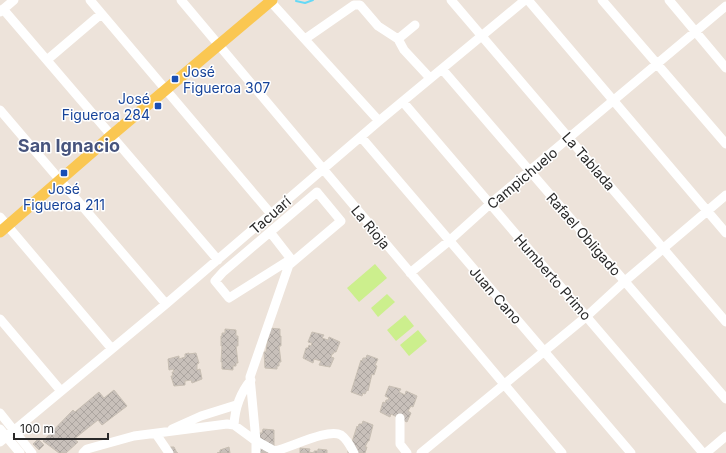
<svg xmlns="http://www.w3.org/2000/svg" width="726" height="453" font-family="Inter,sans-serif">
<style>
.pitch{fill:#ccef8d}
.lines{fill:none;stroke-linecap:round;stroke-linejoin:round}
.stream{stroke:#65d9f6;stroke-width:2}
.building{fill:url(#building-cross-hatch);stroke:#c8bfb3}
.minor{stroke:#fff;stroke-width:9}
.major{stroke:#fac752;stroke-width:11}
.transit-dot{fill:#1a4fb4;stroke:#fff;stroke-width:1.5}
.labels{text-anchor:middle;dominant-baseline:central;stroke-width:3;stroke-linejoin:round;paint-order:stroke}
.transit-label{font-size:14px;fill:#164399;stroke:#fff;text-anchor:start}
.street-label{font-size:14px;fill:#292929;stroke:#fff}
.district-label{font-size:18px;font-weight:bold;fill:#47547d;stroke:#fff}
</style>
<defs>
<pattern id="building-cross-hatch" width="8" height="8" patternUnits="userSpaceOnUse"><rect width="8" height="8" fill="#c8c0ba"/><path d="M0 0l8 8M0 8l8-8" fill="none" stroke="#aca5a0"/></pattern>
</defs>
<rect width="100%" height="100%" fill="#ede3da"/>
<path class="pitch" d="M375 264 387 278 359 302 347 288Z
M387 294 395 302 378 317 371 308Z
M405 315 414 326 396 341 387 330Z
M418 330 427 341 409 356 400 345Z"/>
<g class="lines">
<path class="stream" d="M296 1 305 3 313 0"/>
</g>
<path class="building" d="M269 328 280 329V336H281V346H279L281 362H279V366H277V369L265 368 264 352H266Z
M225 329 236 330V336H238V346H236L238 363H236V366H233V370L222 369V362H221L222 346H221V336H222V333H225Z
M312 332 324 335 322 338 328 340 329 337 340 342 336 352H334L333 354H332L331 357 334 358 330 367 319 365 321 361 314 359 313 363 303 358 306 348H308L309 345 311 346 312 343 308 342Z
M189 353V354L196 353 199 363 197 364V370L200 369 202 379 192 383 191 380 185 381V385L174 386 171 376H173L172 372H174L173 369 169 370 168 359 179 356V359L185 357V354Z
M367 355 378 359 375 365 377 366 374 375 372 374 368 391 367 390 365 394 363 393 362 396 351 392 361 360 362 361 363 358H366Z
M389 386 401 389 399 392 405 395 406 391 417 396 413 407 411 406 408 411 411 413 407 422 391 414 390 417 380 412 383 402 385 403 386 400H388L389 398 385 396Z
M114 390 127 406 102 425 98 420 74 439 78 442 66 453H59L43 441 73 410 75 412 99 392 104 398Z
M363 421 373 425 369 441H368L365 447H367L365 453H348V451L351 442H352L357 426 358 427 359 424H362Z
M263 429 274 430V446L272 453H257L259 433H262Z
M38 439 44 445 39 450 33 444Z
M171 447H174L177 453H178H165L164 450Z
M229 447 230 453H217L220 452V450Z
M300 448 310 449 309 452 314 453V451H318V449L327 450V453H300Z"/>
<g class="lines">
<path class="minor" d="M90 0 271 214
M181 0 562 453
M451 0 726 322
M528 0 726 233
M602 0 726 144
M669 0 726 68
M270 1 379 121
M3 9 218 260
M0 12 14 0
M305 39 354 5H360L378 26 398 39 404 50 430 78
M398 39 415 25
M47 60 101 14
M442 69 726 399
M403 102 703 453
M0 110 166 304
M361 137 631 453
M0 217 112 349
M270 232 317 192 341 221 289 265
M410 273 449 241 490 204 726 6
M0 319 61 391
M0 413 32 453
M400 418V444L407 453
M234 425C235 408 240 393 251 380
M0 429 20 453
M172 429 201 416 236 405
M156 434 169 453
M0 442 166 304 379 121 525 0
M275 451C290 448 328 428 341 435 347 439 351 447 354 453
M83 453 87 449 134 436 227 424 234 425 253 439 278 453
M256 453V441L250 377 291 259 229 298 215 281 223 272 270 232 291 259
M421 453 587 316 625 281 726 195
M706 453 726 436"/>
<path class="major" d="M0 232 112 135 272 0"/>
</g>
<g class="transit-dot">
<rect x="171" y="75" width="8" height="8" rx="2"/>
<rect x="154" y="102" width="8" height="8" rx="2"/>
<rect x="60" y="169" width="8" height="8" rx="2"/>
</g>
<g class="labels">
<g class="transit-label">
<text x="183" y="71">José<tspan x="183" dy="16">Figueroa 307</tspan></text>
<text x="150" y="98" text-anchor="end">José<tspan x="150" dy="16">Figueroa 284</tspan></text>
<text x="64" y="188" text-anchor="middle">José<tspan x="64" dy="16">Figueroa 211</tspan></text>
</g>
<g class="street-label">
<text transform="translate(589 161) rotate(49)">La Tablada</text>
<text transform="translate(522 178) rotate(-40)">Campichuelo</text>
<text transform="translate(270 215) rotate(-41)">Tacuarí</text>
<text transform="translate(371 227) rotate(50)">La Rioja</text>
<text transform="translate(584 234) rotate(49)">Rafael Obligado</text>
<text transform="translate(553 277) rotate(49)">Humberto Primo</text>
<text transform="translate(496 295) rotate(49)">Juan Cano</text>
</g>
<g class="district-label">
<text x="69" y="145">San Ignacio</text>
</g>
</g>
<path d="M14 433v6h94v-6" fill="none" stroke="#292929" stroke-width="2"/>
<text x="20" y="433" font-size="12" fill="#292929" stroke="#ffffff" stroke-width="3" paint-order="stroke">100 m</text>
</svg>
